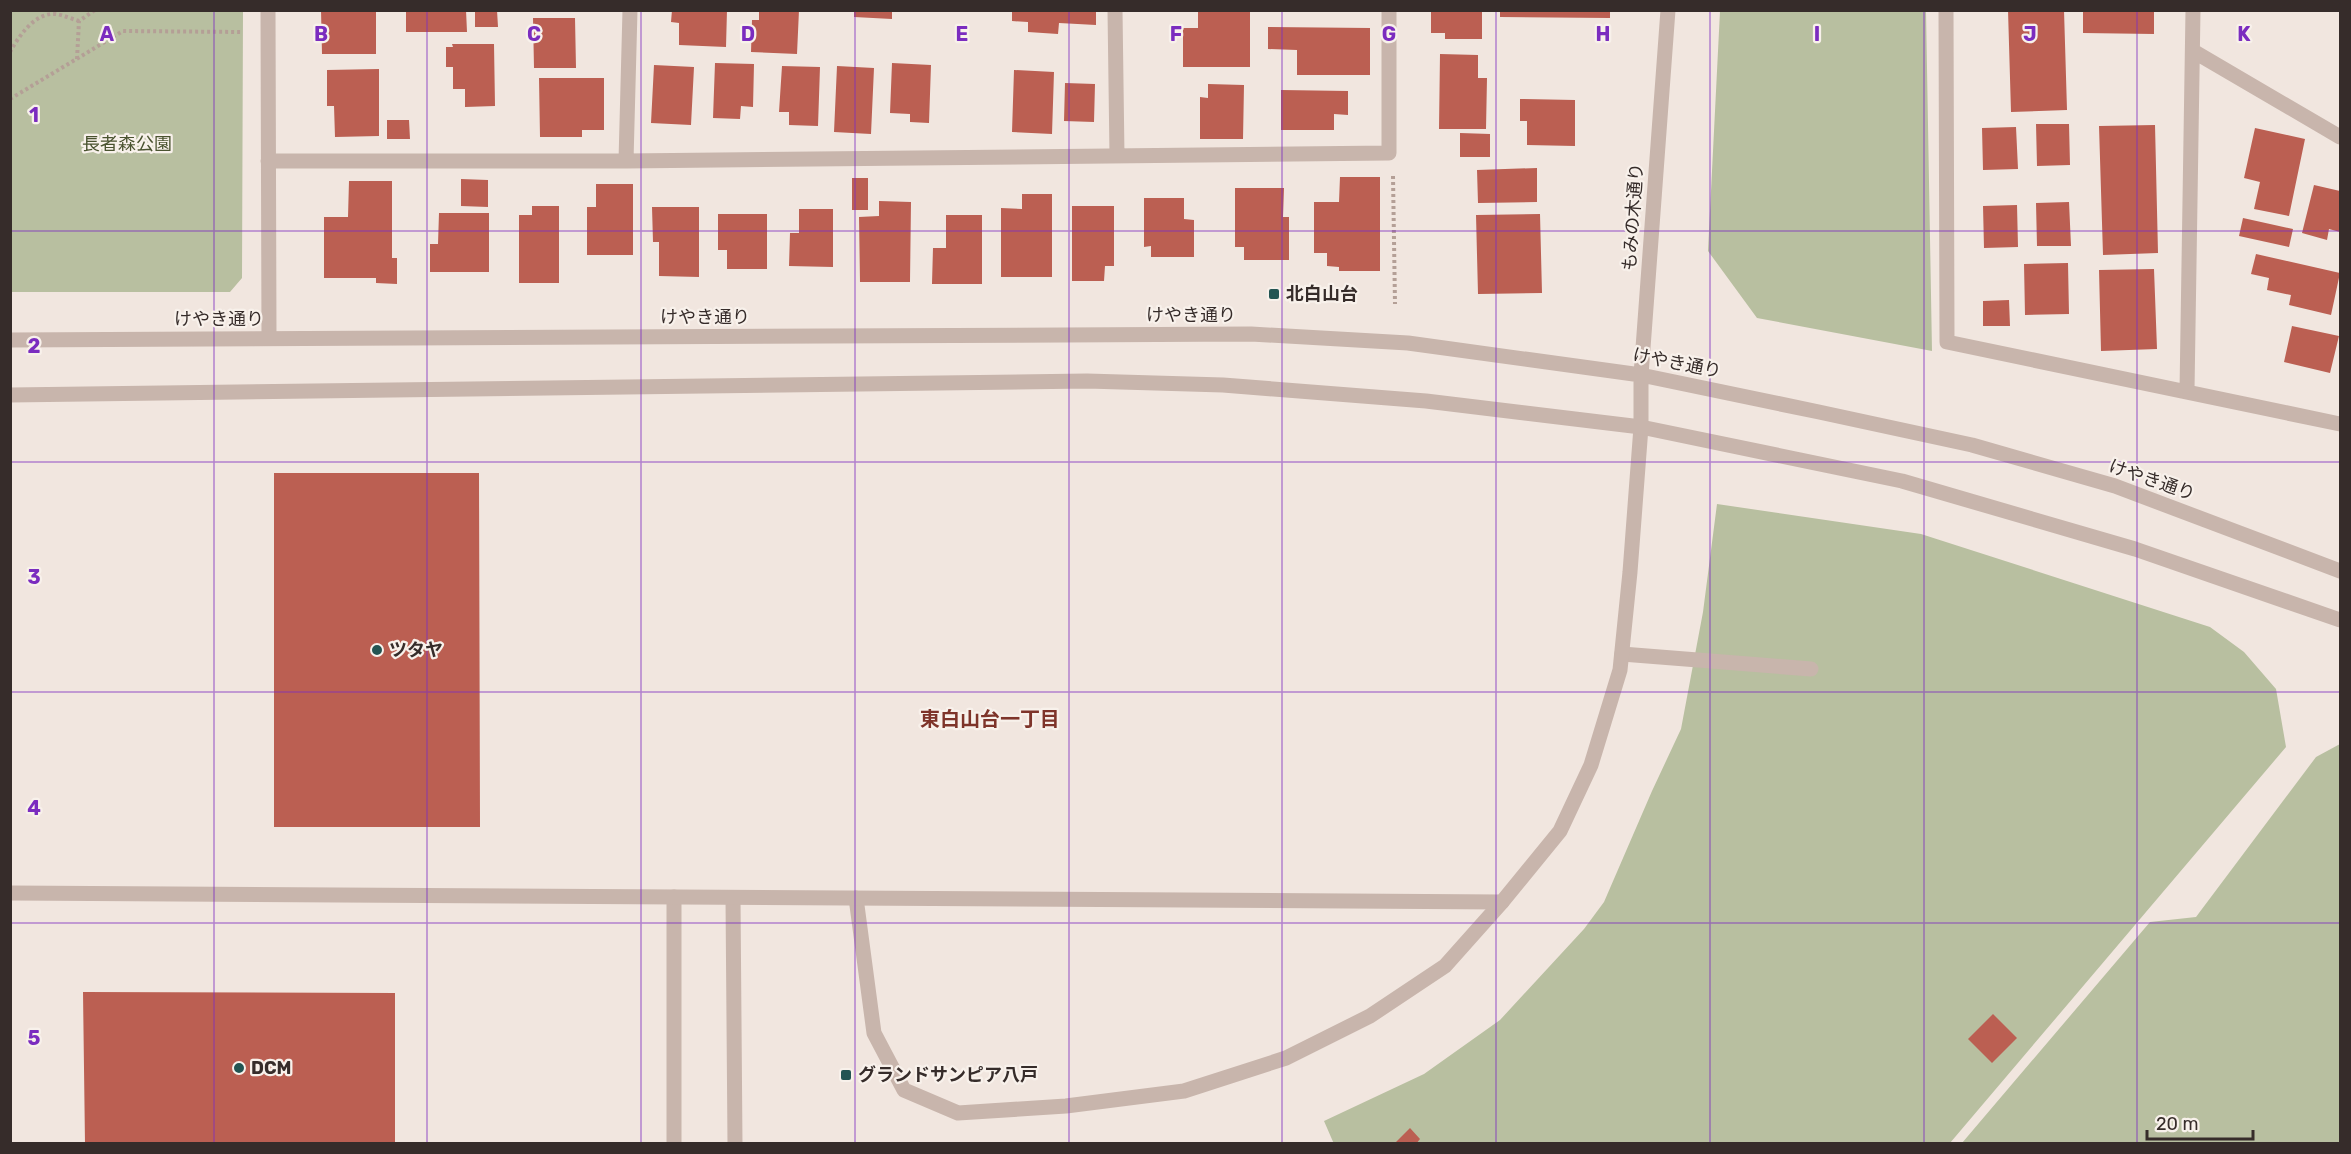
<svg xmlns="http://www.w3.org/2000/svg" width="2351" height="1154" font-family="Rubik,'Noto Sans JP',sans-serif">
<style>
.green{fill:#b8bfa0}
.building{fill:#bb5f52}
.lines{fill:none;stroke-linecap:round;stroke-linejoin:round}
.path{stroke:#b49f96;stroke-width:4;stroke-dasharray:3 3;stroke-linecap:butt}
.service{stroke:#c8b5ac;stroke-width:15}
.minor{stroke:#c8b5ac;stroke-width:15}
.tertiary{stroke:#c8b5ac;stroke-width:15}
.grid{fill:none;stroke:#7b2cbf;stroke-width:1.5;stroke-opacity:0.55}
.poi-dot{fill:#235452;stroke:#f8f1eb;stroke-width:2}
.labels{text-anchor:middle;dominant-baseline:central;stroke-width:4.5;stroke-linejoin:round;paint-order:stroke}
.park-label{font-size:18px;fill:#4a5330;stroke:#f8f1eb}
.street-label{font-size:18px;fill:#362c2a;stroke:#f8f1eb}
.poi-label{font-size:18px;font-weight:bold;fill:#362c2a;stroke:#f8f1eb;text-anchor:start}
.neighbourhood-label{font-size:20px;font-weight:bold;fill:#7e342a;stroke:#f8f1eb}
.grid-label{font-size:20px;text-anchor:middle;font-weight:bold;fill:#7b2cbf;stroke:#f8f1eb;stroke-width:4.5;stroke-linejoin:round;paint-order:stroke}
</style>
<rect width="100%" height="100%" fill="#f1e6df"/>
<path class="green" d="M11 10 243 11 242 278 230 292H11Z
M1720 11H1926L1932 351 1757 318 1708 251Z
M1717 504 1921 534 2210 627 2244 652 2276 689 2286 747 1950 1143 1334 1144 1324 1121 1424 1074 1500 1020 1584 929 1604 902 1652 791 1681 729 1703 612Z
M2340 744V1143H1962L2150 922 2196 917 2316 757Z"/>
<path class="building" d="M321 10H376V54H322Z
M406 10H466L467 32H406Z
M475 10H497L498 27H475Z
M672 10H727L726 47 679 45V23L671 22Z
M759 10H799L797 54 751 52 752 20H759Z
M854 10H892V19L854 17Z
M1012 10H1096V25L1059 23 1058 34 1028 32V22L1012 21Z
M1198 10H1250V67H1183V28H1198Z
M1431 10H1482V39H1445V33H1431Z
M1500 10H1610V18L1500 17Z
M2008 10H2064L2067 110 2011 112Z
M2083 10H2154V34L2083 33Z
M533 18H575L576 68H534Z
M1268 27 1370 28V75H1297V50L1268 49Z
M452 44H494L495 106 465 107V89H453V67H446V47H453Z
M1440 54 1478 55V78H1487L1486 129H1439Z
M715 63 754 64 753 107 741 106 740 119 713 118Z
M892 63 931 65 929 123 910 122V114L890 113Z
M654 65 694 67 691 125 651 123Z
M782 66 820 67 818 126 789 125V112H779Z
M837 66 874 68 871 134 834 132Z
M379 69V136L335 137 334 106H327V70Z
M1014 70 1054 72 1052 134 1012 132Z
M539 78H604V130H582V137H540Z
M1065 83 1095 84 1094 122 1064 121Z
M1208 84 1244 85 1243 139H1200V97L1208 98Z
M1281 90 1348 91V115L1334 114V130H1281Z
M1520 99 1575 100V146L1527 145V121H1520Z
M387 120H409L410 139H387Z
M2036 124H2069L2070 165 2037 166Z
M2155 125 2158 253 2103 255 2099 126Z
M2016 127 2018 169 1983 170 1982 128Z
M2255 128 2305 139 2289 216 2254 209 2260 182 2244 178Z
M1460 133 1490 134V157H1460Z
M1537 168V202L1478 203 1477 170Z
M1340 177H1380V271H1339V267L1327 266V253H1314V202H1339Z
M852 178H868V210H852Z
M461 179 488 180V207L461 206Z
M349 181H392V258H397V284L376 283V278H324V217H348Z
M596 184H633V255H587V207H596Z
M2314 185 2340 191V232L2329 229 2327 240 2302 233Z
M1235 188H1284L1283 217H1289V260H1244V247H1235Z
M1022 194H1052V277H1001V208L1022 209Z
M1144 198H1184V219L1194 220V257H1151V246L1144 247Z
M879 201 911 202 910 282H860L859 217 879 216Z
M2069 202 2071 246H2037L2036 203Z
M2017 205 2018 247 1984 248 1983 206Z
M532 206H559V283H519V215H532Z
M1072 206H1114V266H1105L1104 281H1072Z
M652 207H699V277L659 276V242H653Z
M799 209H833V267L789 266 790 233H799Z
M439 213H489V272H430V244H438Z
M718 214H767V269H727V250H718Z
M1540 214 1542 293 1478 294 1476 215Z
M946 215H982V284H932L933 248H946Z
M2243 218 2293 229 2289 247 2239 236Z
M2256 254 2340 273 2331 315 2289 305 2291 295 2267 290 2269 278 2251 274Z
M2068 263 2069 314 2025 315 2024 264Z
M2154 269 2157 349 2101 351 2099 270Z
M2009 300 2010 326H1983V301Z
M2292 326 2339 336 2330 373 2284 362Z
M274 473H479L480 827H274Z
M83 992 395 993V1144H85Z
M1993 1014 2017 1038 1992 1063 1968 1039Z
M1410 1128 1420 1139 1416 1144H1394Z"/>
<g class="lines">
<path class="path" d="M10 52C19 36 35 12 56 14 63 15 72 19 79 21
M77 59 79 21 95 10
M10 99 123 31 243 32
M1393 176 1395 304"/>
<path class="service" d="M1622 654 1811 669
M733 898 735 1144
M856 898 874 1033 904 1090 958 1113 1066 1106 1184 1091 1286 1058 1370 1016 1445 966 1502 902
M674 1144V897"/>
<path class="minor" d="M268 10 269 338
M1115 10 1117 156
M1946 10 1947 342 2340 424
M2193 51 2340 137
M268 161H626L1389 153V10
M626 161 630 10
M2187 391 2193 10
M10 893 1502 902 1560 831 1591 765 1620 670 1630 572 1641 427"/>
<path class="tertiary" d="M10 340 1251 334 1408 343 1641 375 1819 412 1972 445 2115 486 2340 571
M10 395 1087 381 1223 385 1426 401 1641 427 1902 481 2135 549 2340 620
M1641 427V375L1668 10"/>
</g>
<path class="grid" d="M214 10V1144M427 10V1144M641 10V1144M855 10V1144M1069 10V1144M1282 10V1144M1496 10V1144M1710 10V1144M1924 10V1144M2137 10V1144M10 231H2340M10 462H2340M10 692H2340M10 923H2340"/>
<g class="poi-dot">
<rect x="1268" y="288" width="12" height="12" rx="3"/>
<circle cx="377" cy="650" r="6"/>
<circle cx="239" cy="1068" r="6"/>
<rect x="840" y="1069" width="12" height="12" rx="3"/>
</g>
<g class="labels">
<g class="park-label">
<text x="127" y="144">長者森公園</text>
</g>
<g class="street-label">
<text transform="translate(1633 217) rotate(-86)">もみの木通り</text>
<text x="1191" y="315">けやき通り</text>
<text x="705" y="317">けやき通り</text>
<text x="219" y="319">けやき通り</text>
<text transform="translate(1677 363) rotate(11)">けやき通り</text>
<text transform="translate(2152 480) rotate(19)">けやき通り</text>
</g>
<g class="poi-label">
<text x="1286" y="294">北白山台</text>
<text x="389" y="650">ツタヤ</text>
<text x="251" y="1068">DCM</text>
<text x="858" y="1075">グランドサンピア八戸</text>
</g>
<g class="neighbourhood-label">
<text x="990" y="719">東白山台一丁目</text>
</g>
</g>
<g class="grid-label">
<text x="107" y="41">A</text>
<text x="321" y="41">B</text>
<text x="534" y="41">C</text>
<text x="748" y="41">D</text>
<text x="962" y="41">E</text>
<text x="1176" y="41">F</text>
<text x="1389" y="41">G</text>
<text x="1603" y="41">H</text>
<text x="1817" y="41">I</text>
<text x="2030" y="41">J</text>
<text x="2244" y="41">K</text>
<text x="34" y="122">1</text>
<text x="34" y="353">2</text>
<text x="34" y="584">3</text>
<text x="34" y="815">4</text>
<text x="34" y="1045">5</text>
</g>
<rect width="2351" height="1154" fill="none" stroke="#362c2a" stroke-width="24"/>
<path d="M2147 1130v9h106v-9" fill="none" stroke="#362c2a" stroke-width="3"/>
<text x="2156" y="1130" font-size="18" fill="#362c2a" stroke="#f8f1eb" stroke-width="4.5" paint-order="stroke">20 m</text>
</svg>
